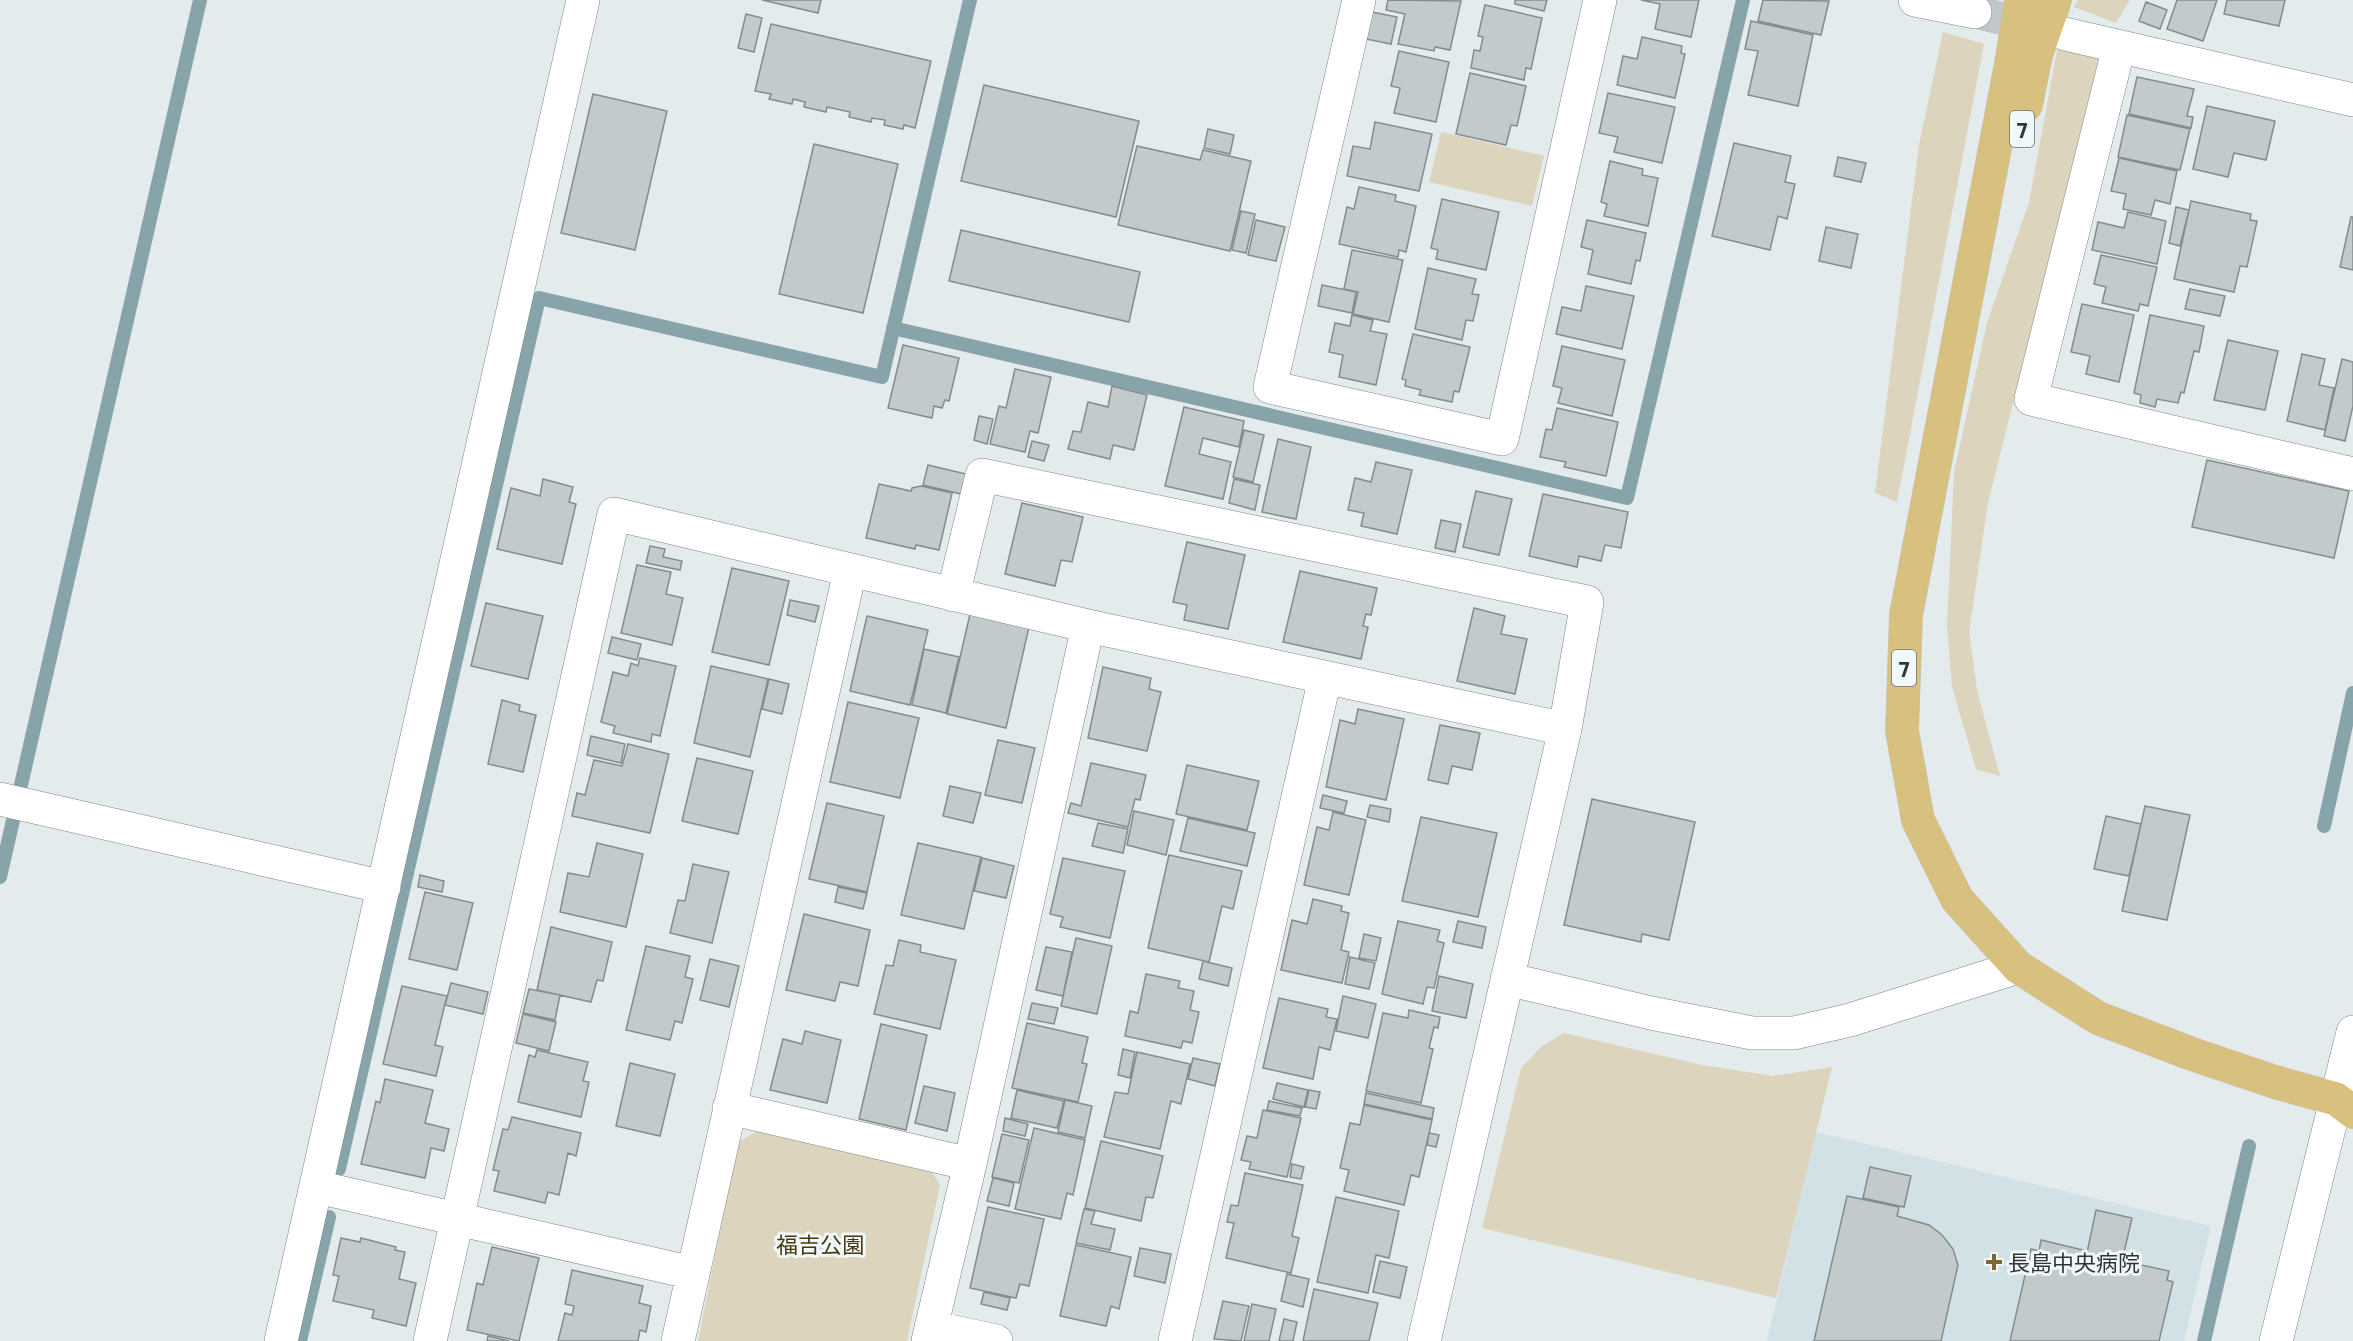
<svg xmlns="http://www.w3.org/2000/svg" width="2353" height="1341" font-family="'Exo 2','Noto Sans JP',sans-serif">
<style>
.built{fill:#d1e1e5}
.green{fill:#ddd4bd}
.lines{fill:none;stroke-linecap:round;stroke-linejoin:round}
.stream{stroke:#87a4aa;stroke-width:14}
.building{fill:#c2cacb;stroke:#858c8e;stroke-width:1.5}
.street-tunnel{stroke:#c0c7c8;stroke-width:33;stroke-dasharray:33 16;stroke-linecap:butt}
.street-casing{stroke:#7e8587;stroke-width:34}
.primary-casing{stroke:#c6c6c7;stroke-width:34}
.street{stroke:#fff;stroke-width:33}
.primary{stroke:#d8c17f;stroke-width:33}
.poi-dot{fill:#7b6736;stroke:#f0f8fa;stroke-width:2}
.labels{text-anchor:middle;dominant-baseline:central;stroke-width:6;stroke-linejoin:round;paint-order:stroke}
.shield{fill:#f0f8fa;stroke:#6b7071;stroke-width:1.5}
.shield-label{font-size:21px;font-weight:bold;fill:#323536}
.park-label{font-size:22px;fill:#473811;stroke:#f0f8fa}
.poi-label{font-size:22px;fill:#323536;stroke:#f0f8fa;text-anchor:start}
</style>
<rect width="100%" height="100%" fill="#e3ebec"/>
<path class="built" d="M1816 1132 2211 1226 2184 1341H1767Z"/>
<path class="green" d="M2078 0H2130L2116 23 2074 7Z
M1943 32 1984 44 1897 502 1875 493 1919 145Z
M2058 45 2105 59 2012 407 1988 503 1969 632 1977 690 2000 776 1976 769 1952 687 1947 626 1954 472 1987 323 2029 202Z
M1441 132 1544 156 1532 206 1429 182Z
M1564 1033 1702 1065 1773 1076 1832 1067 1776 1298 1482 1228 1521 1068 1542 1046Z
M758 1131 930 1169 940 1185 907 1341H698L738 1142Z"/>
<g class="lines">
<path class="stream" d="M893 328 1627 498 1743 0
M21 785 200 0
M2324 826 2353 693
M0 877 14 816
M339 1169 539 298 882 377 970 0
M300 1341 329 1217
M2204 1341 2249 1146"/>
</g>
<path class="building" d="M762 0H821L818 13Z
M1388 0 1461 1 1450 50 1435 47 1434 51 1398 44 1405 14 1386 10Z
M1515 0H1547L1544 11 1515 4Z
M1641 0H1699L1691 37 1655 29 1660 4Z
M1763 0 1829 1 1821 35 1758 21Z
M2177 0H2217L2203 41 2167 29Z
M2227 0H2285L2279 26 2224 14Z
M2146 2 2167 10 2160 29 2139 21Z
M1485 5 1542 18 1531 69 1526 68 1524 80 1471 68 1474 50 1480 51 1483 37 1478 36Z
M1372 12 1397 17 1391 44 1366 39Z
M746 14 762 18 754 52 738 48Z
M1751 21 1813 35 1798 106 1748 95 1758 51 1745 49Z
M771 24 931 61 915 128 904 125 903 129 884 125 885 120 872 118 871 122 849 117 850 112 827 107 826 112 804 107 805 102 793 99 792 104 769 99 771 94 755 91Z
M1642 37 1682 46 1681 53 1685 54 1675 98 1617 85 1623 56 1637 59Z
M1399 51 1449 62 1436 122 1394 113 1400 88 1391 86Z
M1470 73 1526 86 1517 126 1511 125 1506 145 1456 134Z
M2137 77 2194 89 2187 116 2193 117 2191 128 2129 114Z
M984 85 1139 121 1116 217 961 181Z
M1608 93 1675 107 1662 163 1614 152 1618 137 1599 133Z
M593 94 667 111 635 250 561 233Z
M2207 106 2275 121 2266 160 2234 153 2228 177 2193 169Z
M2127 115 2190 129 2180 170 2118 157Z
M1375 122 1432 134 1419 191 1347 176 1353 146 1370 149Z
M1208 129 1234 135 1230 154 1204 148Z
M1734 143 1791 156 1785 182 1795 184 1787 219 1778 216 1770 250 1712 236Z
M814 144 898 164 863 313 779 294Z
M1137 146 1200 160 1203 150 1251 161 1230 251 1118 225Z
M1838 157 1866 163 1861 182 1834 176Z
M2119 158 2177 171 2170 204 2155 200 2151 215 2123 209 2126 194 2111 191Z
M1610 161 1643 169 1642 175 1658 178 1648 226 1604 216 1607 204 1601 202Z
M1359 187 1396 195 1395 201 1416 206 1406 252 1399 250 1398 257 1339 244 1347 207 1354 209Z
M1442 199 1499 212 1486 270 1436 259 1438 250 1431 248Z
M2191 201 2251 214 2250 220 2257 221 2247 267 2240 266 2234 292 2174 279Z
M2176 207 2189 210 2180 246 2169 243Z
M1241 211 1255 214 1246 253 1232 250Z
M2128 212 2166 221 2157 264 2092 250 2098 222 2124 228Z
M2351 217H2353V270L2340 267Z
M1256 220 1285 227 1276 261 1248 255Z
M1587 220 1646 233 1640 261 1636 260 1631 284 1588 274 1593 250 1581 247Z
M1826 227 1858 234 1851 268 1819 261Z
M961 230 1140 272 1129 322 949 281Z
M1352 250 1403 260 1389 322 1353 314 1358 292 1344 289Z
M2101 255 2157 267 2148 306 2140 304 2138 311 2102 303 2106 287 2094 284Z
M1428 268 1476 279 1472 294 1479 295 1473 321 1466 320 1462 340 1415 329Z
M1322 285 1356 292 1352 313 1318 306Z
M1586 286 1634 296 1622 349 1556 334 1562 307 1581 311Z
M2190 289 2225 296 2220 316 2185 309Z
M2082 304 2134 315 2119 382 2086 374 2090 356 2071 352Z
M1352 315 1373 320 1370 331 1387 334 1376 385 1339 377 1343 355 1329 352 1335 323 1350 326Z
M2150 315 2204 326 2199 352 2194 351 2184 393 2181 392 2178 403 2157 399 2155 407 2140 403 2141 395 2134 393Z
M1413 334 1470 347 1459 392 1454 391 1452 402 1419 395 1421 390 1405 386 1406 380 1402 379Z
M2228 340 2278 351 2265 410 2214 400Z
M903 345 959 358 949 401 945 400 942 408 934 406 932 418 888 408Z
M1562 346 1625 360 1612 416 1558 403 1562 388 1553 386Z
M2302 354 2325 359 2319 385 2334 388 2325 430 2287 421Z
M2342 359 2353 362V406L2345 441 2324 436Z
M1015 369 1051 377 1038 433 1030 431 1025 452 990 444 999 406 1006 408Z
M1112 386 1147 395 1134 450 1113 445 1110 459 1068 449 1073 431 1081 432 1088 402 1108 407Z
M1184 407 1244 421 1239 447 1203 438 1199 454 1231 462 1223 499 1165 486Z
M1557 408 1618 422 1606 476 1564 467 1566 462 1540 457 1546 429 1552 430Z
M979 416 993 419 987 444 974 440Z
M1244 430 1264 435 1253 482 1233 477Z
M1278 439 1311 447 1296 519 1262 512Z
M1032 441 1049 445 1044 461 1028 457Z
M2207 460 2349 491 2334 558 2192 527Z
M1376 462 1412 470 1397 534 1361 526 1364 513 1348 510 1355 478 1371 482Z
M928 465 966 474 961 494 923 485Z
M543 479 573 487 569 502 576 504 562 564 497 549 511 488 540 496Z
M1234 479 1260 485 1255 510 1229 503Z
M879 484 911 491 912 488 921 486 952 493 939 550 916 545 915 549 866 538Z
M1476 491 1512 499 1499 555 1463 547Z
M1543 494 1628 512 1621 548 1605 545 1601 561 1579 556 1577 567 1529 556Z
M1022 503 1083 517 1072 562 1061 560 1055 586 1005 574Z
M1441 520 1461 524 1455 552 1435 548Z
M1187 542 1245 555 1228 629 1184 620 1187 605 1173 602Z
M650 546 665 549 663 557 682 561 680 570 646 563Z
M637 565 671 572 666 594 683 598 672 645 621 633Z
M732 568 789 581 769 665 712 652Z
M1300 571 1377 588 1371 615 1366 614 1363 626 1368 627 1361 659 1283 642Z
M790 600 819 606 815 622 787 615Z
M486 603 543 616 528 679 471 666Z
M1474 608 1505 616 1501 634 1527 639 1515 694 1457 681Z
M970 614 1029 627 1006 728 947 714Z
M867 616 928 630 910 705 850 691Z
M612 637 641 644 637 660 608 653Z
M924 649 959 657 946 713 912 705Z
M640 658 676 666 660 736 652 734 651 742 613 733 615 726 601 722 613 672 628 676 631 663 638 666Z
M711 666 768 679 750 757 694 743Z
M1103 667 1151 678 1149 689 1161 692 1147 751 1088 738Z
M769 679 789 684 782 714 762 709Z
M502 700 520 705 519 711 536 715 523 772 488 764Z
M848 702 919 718 900 798 830 782Z
M1358 709 1404 719 1386 800 1326 787 1340 720 1355 724Z
M1440 725 1480 733 1472 770 1452 766 1448 784 1428 780Z
M591 736 625 744 621 763 587 755Z
M998 740 1035 748 1022 803 985 795Z
M628 744 669 754 650 833 572 816 577 793 585 795 594 760 622 766Z
M697 758 753 771 738 834 682 821Z
M1091 763 1146 775 1140 800 1135 799 1128 827 1068 813 1071 803 1081 806Z
M1187 765 1259 781 1247 830 1176 814Z
M950 786 981 793 973 823 943 816Z
M1323 795 1347 801 1344 813 1320 808Z
M1592 799 1695 822 1669 940 1642 934 1641 942 1564 925Z
M827 803 884 816 867 892 809 879Z
M1370 805 1391 809 1389 822 1367 817Z
M2145 806 2190 815 2167 920 2122 911Z
M1134 811 1174 820 1166 855 1127 845Z
M1333 812 1366 820 1349 895 1304 885 1317 827 1329 830Z
M2106 816 2141 824 2129 876 2094 869Z
M1421 817 1497 833 1478 917 1402 901Z
M1188 818 1255 833 1247 866 1180 851Z
M1098 823 1128 829 1123 853 1092 846Z
M597 843 643 854 626 927 560 912 568 873 589 877Z
M918 843 981 857 964 929 901 915Z
M1169 855 1242 871 1233 909 1222 906 1209 962 1148 948Z
M982 858 1014 866 1006 898 974 891Z
M1063 858 1125 871 1110 938 1060 927 1063 917 1050 914Z
M693 864 729 872 712 943 670 933 678 900 685 901Z
M420 875 444 881 442 892 418 887Z
M838 887 867 893 863 909 835 902Z
M425 892 473 903 457 970 409 959Z
M1313 899 1342 906 1341 911 1349 913 1341 950 1349 952 1342 983 1281 970 1292 920 1307 924Z
M804 914 870 930 858 986 840 982 835 1001 786 990Z
M1398 921 1440 930 1437 941 1444 943 1434 988 1427 987 1423 1004 1382 994Z
M1458 921 1486 927 1482 948 1453 942Z
M551 927 612 942 603 981 597 980 591 1002 537 990Z
M1364 934 1381 938 1376 961 1359 958Z
M1076 938 1112 946 1097 1014 1061 1006Z
M899 940 921 945 920 952 956 960 940 1029 874 1014 886 965 893 966Z
M646 946 690 956 685 977 693 979 682 1023 675 1021 670 1040 626 1030Z
M1046 947 1072 952 1063 996 1036 990Z
M1350 957 1375 963 1369 989 1345 984Z
M710 959 739 966 729 1007 700 1000Z
M1203 961 1232 968 1228 986 1199 979Z
M1146 974 1180 981 1178 988 1194 991 1190 1010 1199 1012 1192 1043 1183 1041 1181 1048 1125 1036 1130 1011 1138 1013Z
M1439 976 1473 984 1466 1018 1432 1011Z
M451 983 488 992 483 1014 445 1005Z
M402 986 447 996 435 1045 443 1047 436 1076 383 1064Z
M529 989 560 995 555 1020 523 1013Z
M1343 996 1376 1004 1368 1038 1336 1031Z
M1279 998 1328 1009 1326 1017 1337 1019 1330 1050 1319 1047 1313 1079 1263 1068Z
M1032 1003 1058 1008 1054 1024 1028 1019Z
M1409 1010 1440 1017 1438 1028 1434 1027 1429 1048 1433 1049 1421 1103 1366 1091 1383 1013 1408 1018Z
M523 1014 556 1022 549 1051 516 1043Z
M1027 1023 1088 1037 1082 1063 1087 1064 1078 1102 1012 1088Z
M881 1024 927 1035 906 1130 859 1119Z
M805 1031 841 1040 827 1103 770 1090 783 1039 802 1044Z
M1123 1049 1135 1052 1130 1078 1118 1075Z
M537 1050 588 1062 583 1081 589 1082 581 1117 518 1102 529 1055 535 1057Z
M1137 1052 1190 1064 1181 1104 1171 1101 1160 1149 1104 1137 1115 1092 1128 1094Z
M1193 1058 1220 1064 1215 1086 1188 1079Z
M630 1063 675 1074 660 1136 616 1126Z
M385 1079 433 1090 425 1123 449 1129 444 1151 431 1148 425 1178 361 1164 376 1101 380 1103Z
M1277 1083 1308 1090 1304 1107 1273 1099Z
M924 1086 955 1093 947 1131 915 1123Z
M1017 1090 1064 1101 1057 1128 1011 1118Z
M1309 1090 1320 1092 1316 1109 1305 1107Z
M1366 1093 1434 1108 1432 1119 1364 1104Z
M1065 1100 1092 1106 1085 1138 1058 1132Z
M1269 1101 1302 1108 1300 1116 1267 1110Z
M1364 1105 1432 1120 1419 1177 1411 1175 1404 1205 1344 1191 1349 1170 1340 1168 1350 1123 1360 1125Z
M1263 1110 1301 1118 1287 1177 1249 1169 1251 1162 1241 1160 1247 1136 1257 1138Z
M512 1117 581 1133 576 1156 568 1153 559 1195 548 1192 545 1203 494 1191 499 1171 493 1170 503 1129 508 1130Z
M1005 1118 1028 1124 1025 1136 1003 1131Z
M1034 1128 1085 1140 1073 1195 1067 1193 1061 1219 1015 1209Z
M1429 1133 1439 1135 1436 1147 1427 1145Z
M1002 1134 1029 1140 1019 1183 992 1177Z
M1101 1141 1163 1156 1153 1198 1146 1197 1141 1221 1085 1208Z
M1292 1164 1304 1167 1301 1179 1290 1177Z
M1870 1167 1911 1176 1904 1207 1863 1198Z
M1245 1173 1303 1185 1292 1236 1299 1238 1291 1273 1226 1258 1234 1223 1227 1222 1231 1205 1238 1206Z
M993 1178 1014 1183 1009 1206 987 1201Z
M1847 1196 1899 1207 1897 1216 1929 1225 1942 1235 1953 1249 1958 1265 1941 1341H1814Z
M1336 1197 1399 1211 1389 1258 1376 1255 1368 1293 1317 1282Z
M988 1207 1044 1219 1029 1286 1020 1284 1016 1298 970 1288Z
M1084 1209 1095 1211 1091 1224 1115 1229 1110 1250 1076 1243Z
M2096 1210 2132 1218 2122 1261 2087 1253Z
M341 1238 360 1242 361 1238 396 1247 395 1250 405 1252 399 1279 416 1283 406 1326 372 1318 374 1310 333 1301 339 1276 333 1275Z
M2041 1240 2083 1250 2080 1260 2085 1261 2087 1255 2122 1262 2120 1269 2125 1270 2128 1262 2169 1271 2167 1280 2173 1282 2159 1341H2010L2031 1249 2039 1251Z
M1076 1245 1131 1257 1119 1309 1111 1306 1106 1326 1060 1316Z
M492 1247 539 1258 519 1341 467 1330 477 1283 483 1285Z
M1140 1248 1171 1254 1165 1283 1134 1276Z
M1380 1261 1407 1267 1400 1298 1373 1292Z
M572 1270 643 1286 639 1303 651 1306 646 1332 640 1330 638 1341H558L565 1313 572 1315 574 1306 565 1304Z
M1287 1274 1309 1279 1303 1307 1281 1301Z
M1314 1289 1378 1303 1369 1341H1303Z
M984 1292 1010 1298 1007 1310 981 1304Z
M1223 1301 1249 1306 1241 1341 1214 1339Z
M1252 1304 1276 1309 1269 1341H1244Z
M1284 1319 1297 1322 1293 1341H1279Z
M488 1336 509 1341H487Z"/>
<g class="lines">
<path class="street-tunnel" d="M1975 12 2046 29"/>
<defs>
<path id="street" d="M1359 0 1270 387 1502 439 1600 0
M1915 0 1975 12
M2065 34 2353 100
M2119 47 2031 399 2353 474
M953 595 982 475 1587 602 1565 729
M0 799 384 887
M1507 979 1651 1013 1752 1033H1794L1850 1020 2018 967
M729 1108 970 1164
M317 1187 693 1273
M931 1327 996 1341
M281 1341 583 0
M430 1341 614 514 1088 626 1565 729 1424 1341
M678 1341 850 571
M928 1341 970 1164 1088 626
M1175 1341 1325 678
M2276 1341 2353 1032"/>
<path id="primary" d="M2021 0 2011 64 1906 615 1902 731 1918 820 1957 899 2018 967 2098 1018 2192 1054 2275 1082 2336 1099 2353 1112
M2026 105 2036 55 2055 0"/>
</defs>
<use href="#street" class="street-casing"/>
<use href="#primary" class="primary-casing"/>
<use href="#street" class="street"/>
<use href="#primary" class="primary"/>
</g>
<path class="poi-dot" d="M1991 1253h6v6h6v6h-6v6h-6v-6h-6v-6h6z"/>
<g class="labels">
<g class="shield">
<rect x="2010" y="111" width="24" height="36" rx="4.5"/>
<rect x="1892" y="650" width="24" height="36" rx="4.5"/>
</g>
<g class="shield-label">
<text x="2022" y="129">7</text>
<text x="1904" y="668">7</text>
</g>
<g class="park-label">
<text x="820" y="1244">福吉公園</text>
</g>
<g class="poi-label">
<text x="2008" y="1262">長島中央病院</text>
</g>
</g>
</svg>
